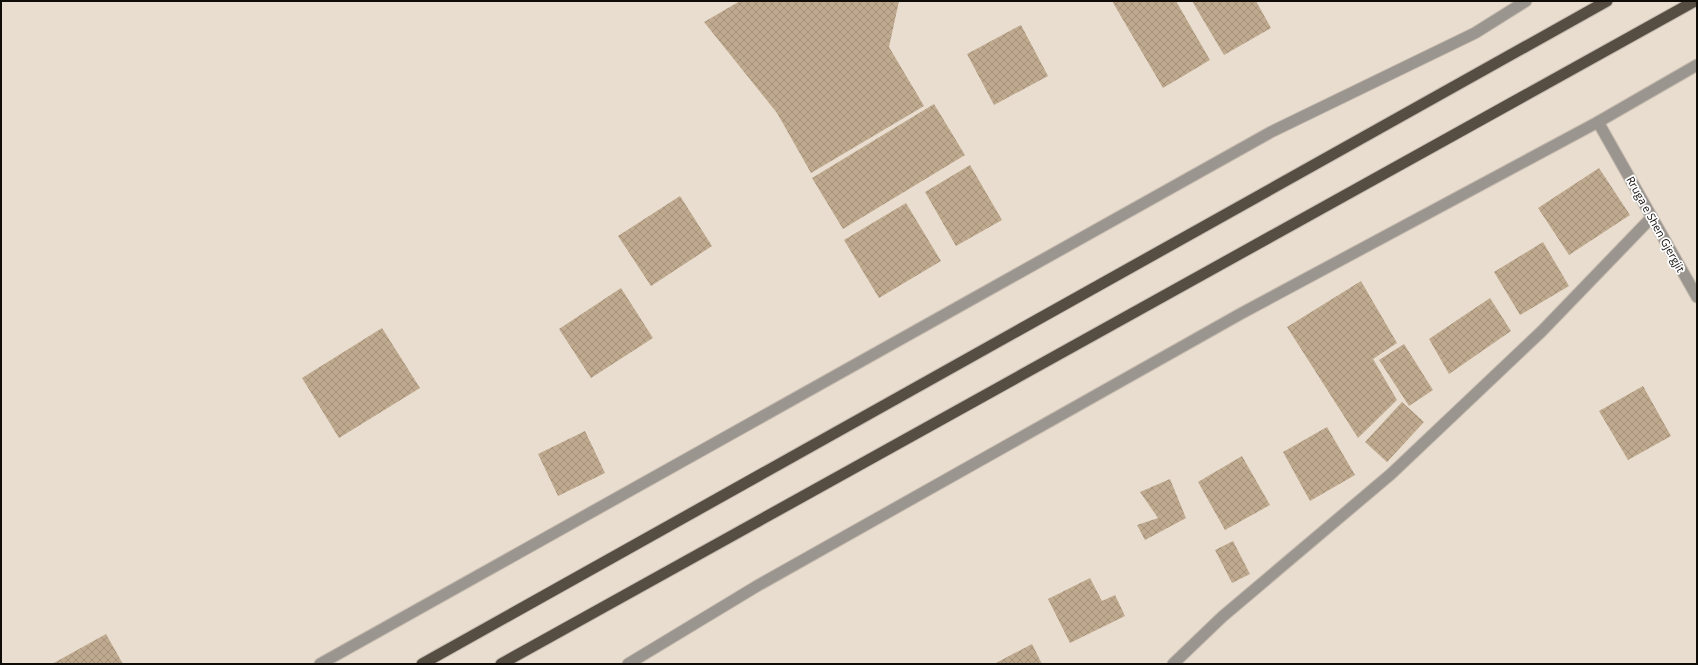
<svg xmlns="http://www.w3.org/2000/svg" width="1698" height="665" font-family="'Open Sans',sans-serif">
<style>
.building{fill:url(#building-cross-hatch)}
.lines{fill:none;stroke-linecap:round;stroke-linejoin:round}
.minor-casing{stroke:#c6bbaf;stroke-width:13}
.tertiary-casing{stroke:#c6bbaf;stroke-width:13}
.trunk-casing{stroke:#c6bbaf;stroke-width:13}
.minor{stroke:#9a958f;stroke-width:11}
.tertiary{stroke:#9a958f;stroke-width:11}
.trunk{stroke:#574e43;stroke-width:11}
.labels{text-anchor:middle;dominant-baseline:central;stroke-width:3.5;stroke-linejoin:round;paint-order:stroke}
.street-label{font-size:11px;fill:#0f0b07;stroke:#fff}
</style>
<defs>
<pattern id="building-cross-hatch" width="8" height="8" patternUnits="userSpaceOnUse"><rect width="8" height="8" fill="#c0aa8f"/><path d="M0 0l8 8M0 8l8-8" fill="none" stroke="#a4917a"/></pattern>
</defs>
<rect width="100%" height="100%" fill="#e9ddcf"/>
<path class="building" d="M740 1H899L889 47 924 106 811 173 777 113 704 22Z
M1112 1H1176L1210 60 1163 88Z
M1192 1H1256L1271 28 1224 55Z
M1021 25 1048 76 994 105 967 54Z
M934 104 965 155 843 229 812 178Z
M970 165 1002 220 956 246 925 192Z
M1599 168 1630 215 1569 255 1538 208Z
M680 196 712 246 651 286 618 236Z
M906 203 941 261 879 298 844 240Z
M1543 242 1569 286 1520 315 1494 272Z
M1361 281 1397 343 1373 359 1397 400 1358 438 1287 327Z
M621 288 653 338 591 378 559 329Z
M1490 298 1511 331 1449 374 1429 339Z
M382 328 420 388 339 438 302 378Z
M1404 344 1433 390 1409 406 1379 360Z
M1643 386 1671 436 1628 460 1599 411Z
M1402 402 1424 422 1387 462 1365 442Z
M1327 427 1355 475 1310 501 1283 452Z
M585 431 605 473 558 496 538 454Z
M1242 456 1270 505 1225 530 1198 482Z
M1170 479 1186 518 1145 540 1137 525 1158 518 1140 492Z
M1233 541 1250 574 1232 583 1215 550Z
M1090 578 1102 601 1115 595 1125 616 1070 643 1048 599Z
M106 634 123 664H52Z
M1032 644 1042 664H994Z"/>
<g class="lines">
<defs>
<path id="minor" d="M1598 122 1697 297
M320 664 1271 132 1475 33 1526 1
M1173 664 1222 617 1391 474 1542 331 1652 217"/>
<path id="tertiary" d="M628 664 757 586 1242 313 1598 122 1697 65"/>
<path id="trunk" d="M422 664 1607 1
M501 664 1695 1"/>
</defs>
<use href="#minor" class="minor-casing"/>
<use href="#tertiary" class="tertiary-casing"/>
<use href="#trunk" class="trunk-casing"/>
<use href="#minor" class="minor"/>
<use href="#tertiary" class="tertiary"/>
<use href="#trunk" class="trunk"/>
</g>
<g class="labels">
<g class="street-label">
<text transform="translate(1656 224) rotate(61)">Rruga e Shen Gjergjit</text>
</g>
</g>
<rect width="1698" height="665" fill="none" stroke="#0f0b07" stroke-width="4"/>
</svg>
